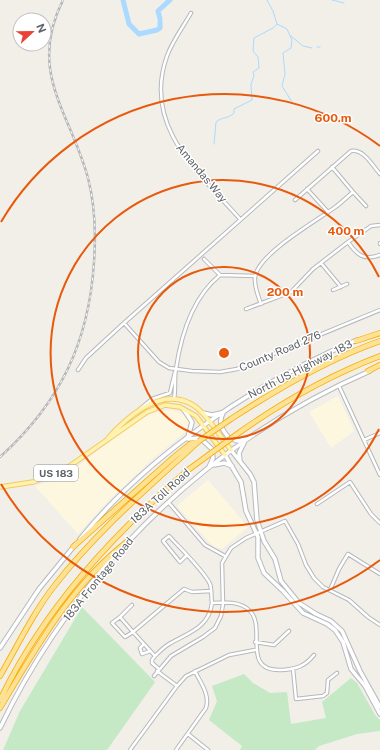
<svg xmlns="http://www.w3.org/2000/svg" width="380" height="750" font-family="'Public Sans',sans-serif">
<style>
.commercial{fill:#fef7e0}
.green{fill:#c5e8c5}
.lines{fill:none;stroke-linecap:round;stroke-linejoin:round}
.stream{stroke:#aadaff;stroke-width:1}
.river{stroke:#aadaff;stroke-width:5}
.street-casing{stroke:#b5b8bc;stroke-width:4.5}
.secondary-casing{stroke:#b6babf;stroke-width:5.5}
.primary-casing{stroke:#f2c960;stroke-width:5.5}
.highway-casing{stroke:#f9ab00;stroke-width:6}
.street{stroke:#fff;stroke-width:2.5}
.secondary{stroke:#fff;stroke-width:3.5}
.primary{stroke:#fff2af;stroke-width:3.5}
.highway{stroke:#fde293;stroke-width:4.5}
.rail-casing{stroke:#b6b7b8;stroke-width:2.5}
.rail{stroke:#fff;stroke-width:1;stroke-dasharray:3;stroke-linecap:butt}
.highway-bridge-casing{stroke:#f9ab00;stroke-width:6;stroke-linecap:butt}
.highway-bridge{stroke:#fde293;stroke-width:4.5}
.ring{fill:none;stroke:#e8590c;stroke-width:2}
.labels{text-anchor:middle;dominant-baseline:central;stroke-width:3;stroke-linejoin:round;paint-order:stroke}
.shield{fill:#fff;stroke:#8f9295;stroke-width:1}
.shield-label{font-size:10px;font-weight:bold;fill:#5f6368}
.street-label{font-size:11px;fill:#5f6368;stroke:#fff}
.centre{fill:#e8590c;stroke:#fff;stroke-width:2}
.ring-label{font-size:12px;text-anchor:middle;font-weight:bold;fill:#e8590c;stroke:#fff;stroke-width:3;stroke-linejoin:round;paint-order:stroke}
</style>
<rect width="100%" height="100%" fill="#f1efe8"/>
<path class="commercial" d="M338 396 354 431 331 448 309 412Z
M173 410 187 416 190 421 189 429 150 461 106 503 78 534 35 486 52 481 77 467 139 419 156 412Z
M208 480 248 527 222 549 215 547 209 542 177 506Z"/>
<path class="green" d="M82 607 155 682 107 750H3L20 711Z
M244 674 253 683 270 693 287 692 291 724 326 718 322 702 351 678 357 683 375 715 380 720V731L357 734 319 746 315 750H240L242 746 209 720 217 701 212 686Z"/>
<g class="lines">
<path class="stream" d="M332 0 344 3
M277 24 287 29 292 40 291 48 283 53 285 74 282 86 292 102
M291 36 303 46 312 48
M317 47H320
M214 144 216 122C221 117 228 119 234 113V109L252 100 251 84 254 76 253 72 259 68 258 57 253 51 254 38 273 28 277 24 273 11 267 0"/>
<path class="river" d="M123 0 129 24 139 34 157 30 160 28V22
M160 19 158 11 170 0"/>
<defs>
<path id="street" d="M191 13C183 27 173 40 167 56 142 126 198 172 240 219
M307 189 328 212
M353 192 366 206
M295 200 351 151C364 149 372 165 380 174
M348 242C357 255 364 261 380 255
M380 243V244
M204 259 220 275
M321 263 341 287
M333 290 347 284
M261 304C258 296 254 286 255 277 258 254 316 221 334 208 341 203 347 197 353 192L332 167
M246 309 291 292 313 269 348 242 371 226 380 225
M124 323 159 362 169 368 192 371 220 372 237 369 380 310
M78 370 86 358 124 323 318 151
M339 386 380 475
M174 399C176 389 174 377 176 369 181 335 193 297 220 275L255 276
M140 409 152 399 170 393 175 372
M364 440 380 433
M169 503 205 545 225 556
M317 504 350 482 371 514 380 523
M187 555 180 562 163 541 169 536C180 548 204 571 210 584 212 590 211 597 212 603 224 602 241 601 250 611 267 628 240 672 282 670 297 669 305 666 314 655
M330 590 339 569 348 554 380 574
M120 617 112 623 125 637 133 632 120 617 132 605
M255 642 274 645 289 631
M144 644 140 648 142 654 150 651
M155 656C159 652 164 647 169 644 188 633 209 628 212 603
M159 669 152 663V660L155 656 133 632 184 589 192 592 211 591
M293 669 296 699 323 696 327 693 328 680 337 673
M157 671 177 686
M154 676 171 656 203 637 215 628 221 616 223 604 222 563 231 548 246 538 285 521 298 544 306 565 314 578 323 587 349 600 368 617 380 625
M188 734 208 750
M130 750 177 686 186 676 229 655 255 650
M176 750 206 708C210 694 201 684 195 671"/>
<path id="secondary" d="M184 410 192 422 188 437
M203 413 212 415 221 413
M223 413C218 423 222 430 229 438L238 441 245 439
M188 439 200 438 212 449 213 458 209 467
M231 450 250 474 254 482 257 520 264 541 275 559 281 581 299 603 316 614 331 621 342 631 360 671 380 707
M225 455 241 482 246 511 258 537V558L264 573 283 591 303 613 327 624 335 630 343 642 351 669 365 686 380 714
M240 461 239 453 244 443
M214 465 224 463 232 466
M80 539C149 454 256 382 357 340
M127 543C195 470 278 411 370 371
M0 648 39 589 75 545
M0 728C31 663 71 605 118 551"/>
<path id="primary" d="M108 438C129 415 164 384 196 407 208 416 221 438 231 450
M0 487 33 482 64 470 147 412 165 405 180 407 196 416 225 455"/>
<path id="highway" d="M356 341 380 333
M368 371 380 365
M231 419C277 389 328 359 380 341
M240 432C284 401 330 375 380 356
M73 547 174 457 190 444 197 442
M0 676C18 645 33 613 55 585 97 531 149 487 199 441
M0 700C44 609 112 535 188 470
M0 708C35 649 72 584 128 541"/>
</defs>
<use href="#street" class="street-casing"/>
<use href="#secondary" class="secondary-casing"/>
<use href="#primary" class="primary-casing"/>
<use href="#highway" class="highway-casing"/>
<use href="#street" class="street"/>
<use href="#secondary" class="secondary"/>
<use href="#primary" class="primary"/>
<use href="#highway" class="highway"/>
<defs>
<path id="rail" d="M0 457C60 403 89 342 94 262 96 234 95 205 88 178 70 112 27 72 63 0"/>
</defs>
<use href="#rail" class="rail-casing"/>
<use href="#rail" class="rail"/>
<defs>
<path id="highway-bridge" d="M199 441 231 419
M188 470 240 432"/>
</defs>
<use href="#highway-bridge" class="highway-bridge-casing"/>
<use href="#highway-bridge" class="highway-bridge"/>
</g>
<g class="ring">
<circle cx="224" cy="353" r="86"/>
<path d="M379 429A173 173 0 1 1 379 277"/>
<path d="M380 560A259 259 0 0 1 1 484M1 222A259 259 0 0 1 380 146"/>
</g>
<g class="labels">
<rect class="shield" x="34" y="465" width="44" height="16" rx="3"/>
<g class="shield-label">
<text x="56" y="473">US 183</text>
</g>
<g class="street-label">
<text transform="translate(202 173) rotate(50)">Amandas Way</text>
<text transform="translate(280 351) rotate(-23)">County Road 276</text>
<text transform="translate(300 369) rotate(-27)">North US Highway 183</text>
<text transform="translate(160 496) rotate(-42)">183A Toll Road</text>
<text transform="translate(98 579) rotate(-51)">183A Frontage Road</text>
</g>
</g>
<circle cx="224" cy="353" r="6" class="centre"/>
<g class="ring-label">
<text x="333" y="122">600 m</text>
<text x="346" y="235">400 m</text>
<text x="285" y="296">200 m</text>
</g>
<g transform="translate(32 32) rotate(68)"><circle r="19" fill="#ffffff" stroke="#bfc1c3"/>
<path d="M0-3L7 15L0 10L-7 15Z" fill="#ea4335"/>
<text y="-6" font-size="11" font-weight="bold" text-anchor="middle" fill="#5f6368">N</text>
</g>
</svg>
